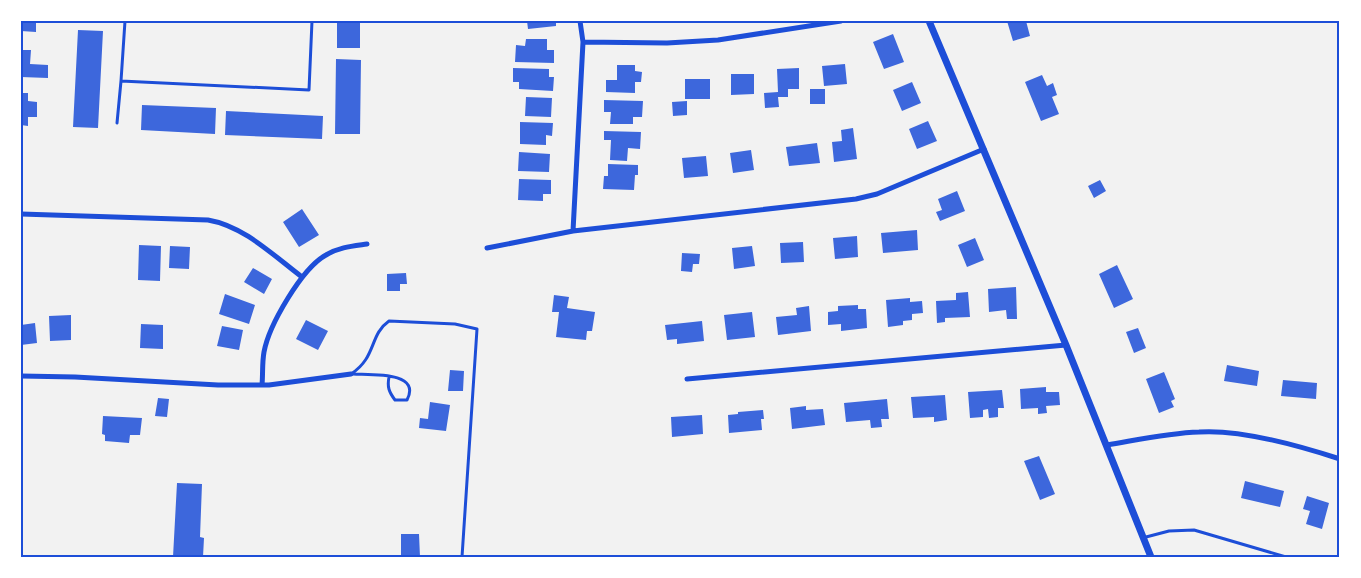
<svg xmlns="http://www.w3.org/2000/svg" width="1361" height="578" font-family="Figtree,sans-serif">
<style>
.building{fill:#3d67dc}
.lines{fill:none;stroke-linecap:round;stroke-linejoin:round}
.service{stroke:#1d4ed8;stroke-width:3}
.minor{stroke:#1d4ed8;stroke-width:5}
.tertiary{stroke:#1d4ed8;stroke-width:7}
.neatline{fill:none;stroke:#1d4ed8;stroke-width:2}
</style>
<rect width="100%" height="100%" fill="#f2f2f2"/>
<path class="building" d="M21 21H36V32L21 31Z
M337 21H360V48H337Z
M527 21H556V26L528 29Z
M1007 21H1026L1030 36 1013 41Z
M78 30 103 31 98 128 73 127Z
M893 34 904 62 884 69 873 42Z
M526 39H547V50H554V63L515 62 516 45 525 46Z
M21 50H31L30 64 48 65V78L21 77Z
M336 59 361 60 360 134H335Z
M845 64 847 84 824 86 822 66Z
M617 65H635V71L642 72 641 82H635V93L606 92V80H617Z
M513 68 549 69V77H554L553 91 519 89V82H513Z
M799 68V89H788V97H778L779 107 765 108 764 93 778 92 777 69Z
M731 74H754V94L731 95Z
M1042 75 1047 86 1053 83 1057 95 1052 97 1059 114 1041 121 1025 82Z
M685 79H710V99H685Z
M912 82 921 103 902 111 893 90Z
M810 89H825V104H810Z
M21 93H28V101L37 102V117H28V126L21 125Z
M526 97 552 98 551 117 525 116Z
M604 100 643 101 642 117H633V124H610L611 112H604Z
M687 101V115L673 116 672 102Z
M142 105 216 108 215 134 141 130Z
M226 111 323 116 322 139 225 135Z
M928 121 937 141 917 149 909 129Z
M520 122 553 123 552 136 546 135V145L520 144Z
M853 128 857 159 834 162 832 142 842 141 841 130Z
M604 131 641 132 640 149 628 148 627 161 610 160 611 140H604Z
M817 143 820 163 789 166 786 147Z
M751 150 754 170 733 173 730 153Z
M519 152 550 154 549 172 518 171Z
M706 156 708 176 684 178 682 158Z
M608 164 638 165V175H635L634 190 603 189 604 176H608Z
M519 179 551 180V194H543V201L518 200Z
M1100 180 1106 191 1094 198 1088 186Z
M957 191 965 211 940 221 936 212 942 210 938 199Z
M302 209 319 235 299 247 283 222Z
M917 230 918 250 883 253 881 233Z
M857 236 858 257 835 259 833 238Z
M975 238 984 260 967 267 958 245Z
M803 242 804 262 781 263 780 243Z
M139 245 161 246 160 281 138 280Z
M170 246 190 247 189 269 169 268Z
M752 246 755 266 734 269 732 248Z
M682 253 700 254 699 264H693L692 272 681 271Z
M1117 265 1133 299 1114 308 1099 274Z
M253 268 272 279 264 294 244 282Z
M406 273 407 284H400V291H387V274Z
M1016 287 1017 319H1007L1006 310 989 312 988 289Z
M968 292 970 317 945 318V322L937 323 936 301 956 300V293Z
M225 294 255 305 249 324 219 314Z
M554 295 569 297 567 308 595 312 592 331H587L586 340 556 337 559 312H552Z
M910 298V302L922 301 923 313 912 314V320L903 321V325L888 327 886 300Z
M858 305V309H866L867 328 841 331V324L828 325V312L838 311V306Z
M809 306 811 331 778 335 776 317 797 315 796 308Z
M752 312 755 337 727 340 724 315Z
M71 315V340L50 341 49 316Z
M306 320 328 331 318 350 296 339Z
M702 321 704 341 677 344V339L667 340 665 325Z
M35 323 37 343 21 345V325Z
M141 324 163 325V349L140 348Z
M222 326 243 330 239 350 217 346Z
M1138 328 1146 348 1134 353 1126 332Z
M1227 365 1259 371 1257 386 1224 381Z
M450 370 464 371 463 391H448Z
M1164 372 1175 399 1171 401 1174 407 1159 413 1146 379Z
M1283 380 1317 383 1316 399 1281 396Z
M1046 387V392H1059L1060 405 1046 406 1047 413 1038 414V408L1021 409 1020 389Z
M1002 390 1004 408H998V417L989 418 988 409 983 410V417L970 418 968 392Z
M945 395 947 420 934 422V417L913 418 911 397Z
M158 398 169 399 167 417 155 416Z
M887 399 889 419H881L882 427 871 428 870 420 846 422 844 403Z
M430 402 450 405 446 431 419 428 420 418 428 419Z
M806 406V410L823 409 825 425 792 429 790 408Z
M763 410 764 419H761L762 430 729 433 728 415 738 414V412Z
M702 415 703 434 672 437 671 417Z
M103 416 142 418 140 435H130L129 443 105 441V435L102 434Z
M1039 456 1055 494 1040 500 1024 461Z
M1245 481 1284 491 1280 507 1241 498Z
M177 483 202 484 200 537 204 538 203 557H173Z
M1307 496 1329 503 1322 529 1306 524 1310 511 1303 509Z
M401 534H419L420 557H401Z"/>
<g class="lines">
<path class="service" d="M125 21 121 81 309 90 312 21
M117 123 121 81
M351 374C377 357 369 335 389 321L455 324 477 329 462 557
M353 374C370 375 422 371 407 400H395C389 392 387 387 389 377
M1146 537 1169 531 1194 530 1286 557"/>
<path class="minor" d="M583 42 667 43 718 40 841 21
M21 214 208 220C244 226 274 256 302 277
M573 231 583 42 580 21
M487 248 573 231 856 199 877 194 984 149
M21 376 75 377 218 385H269L351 374
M687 379 1066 345
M262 385C263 374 262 363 264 352 269 325 302 268 326 255 339 247 353 246 367 244
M1107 445C1137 440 1168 433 1199 432 1241 429 1300 446 1340 459"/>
<path class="tertiary" d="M929 21 1066 345 1151 557"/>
</g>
<rect width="1361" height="578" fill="none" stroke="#ffffff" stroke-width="45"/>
<rect x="22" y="22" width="1316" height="534" class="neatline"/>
</svg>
